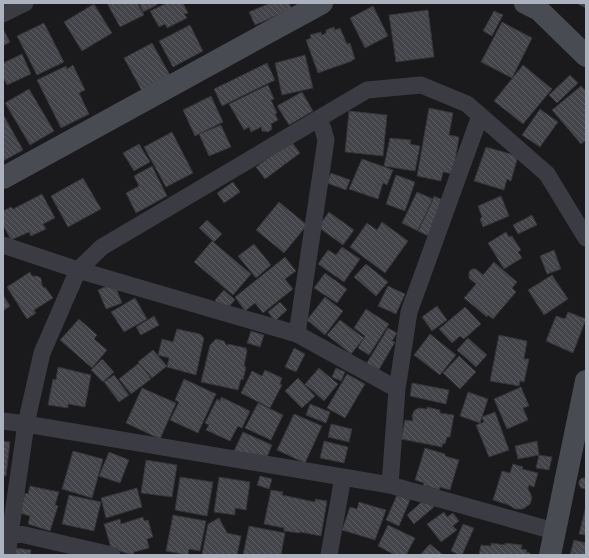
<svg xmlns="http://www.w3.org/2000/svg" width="589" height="558" font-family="'Exo 2',sans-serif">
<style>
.building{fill:url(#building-back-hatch);stroke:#343439}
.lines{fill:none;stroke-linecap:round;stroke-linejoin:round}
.street{stroke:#3b3c43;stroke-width:17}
.secondary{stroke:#494b53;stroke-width:22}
</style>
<defs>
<pattern id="building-back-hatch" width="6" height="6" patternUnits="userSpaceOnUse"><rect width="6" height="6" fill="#44454a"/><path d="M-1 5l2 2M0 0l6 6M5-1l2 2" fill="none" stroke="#5c5d62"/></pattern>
</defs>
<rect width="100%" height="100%" fill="#1a1a1d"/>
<path class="building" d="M107 3H137L144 15 120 27Z
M139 3H155L157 5 143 12Z
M167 3H183L188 13 184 14 187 18 167 28 165 24 159 27 150 11Z
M270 3H289L292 9 255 25 249 12Z
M576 3H586V8Z
M94 4 112 33 82 51 64 22Z
M373 6 388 36 365 48 350 18Z
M428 10 434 57 396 62 389 15Z
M494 11 503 15 492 36 483 31Z
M502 22 532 38 512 78 481 62Z
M44 23 64 62 37 75 17 36Z
M190 25 203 51 173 67 159 41Z
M334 27 335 30 340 28 347 44 350 43 355 59 352 60V61L318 73 306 40 311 38 310 35 321 32 322 35 326 33V30Z
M3 29 10 42 3 46Z
M152 43 170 75 142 91 124 58Z
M22 54 31 74 7 85 3 77V63Z
M305 55 313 88 282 95 275 63Z
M267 63 275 80 222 106 214 89Z
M73 65 85 90 79 93 89 114 61 128 37 80 66 66 67 69Z
M523 65 552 89 523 124 494 101Z
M570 75 578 83 557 103 549 95Z
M268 85 274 99 271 100 277 113 275 114 278 120 271 124 272 129 268 132 262 131 261 127 251 132 249 127 244 130 229 104Z
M581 86 586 91V140L581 144 552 110Z
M29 89 54 131 30 145 5 103Z
M302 92 313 111 289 125 277 106Z
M211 96 223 122 195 136 183 110Z
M429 108 453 113 449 135 459 137 453 174 443 172 441 181 417 176Z
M540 109 558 122 540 147 522 135Z
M349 111 387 115 383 156 345 152Z
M4 116 23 150 3 161V117Z
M221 125 231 147 209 156 199 134Z
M172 132 193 173 166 187 144 147Z
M390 138 411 140 410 144 420 146 415 171 384 166Z
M291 141 300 153 265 179 256 167Z
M139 144 150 162 134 171 123 153Z
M486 147 518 156 511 181 507 179 504 190 474 181Z
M362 159 393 170 387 185 383 183 378 199 349 189Z
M152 166 167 196 136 213 126 193 139 186 134 176Z
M331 173 350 180 346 190 327 183Z
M396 175 415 182 405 211 386 204Z
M83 178 101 209 68 227 51 196Z
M233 182 240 192 224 203 217 193Z
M417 192 433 199 418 231 402 223Z
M42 194 55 218 43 224 46 229 31 236 29 232 11 240 3 225V211L11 207 13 209Z
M434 196 447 202 431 237 418 231Z
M501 196 509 216 483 227 480 219 482 217 478 206Z
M279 202 307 225 284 253 256 230Z
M329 212 354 230 343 245 318 227Z
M532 215 537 225 518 234 513 225Z
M207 220 222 234 214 242 199 228Z
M382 222 408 241 385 273 350 247 367 223 377 230Z
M506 232 509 237 512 236 521 250 518 252 522 258 504 269 488 243Z
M212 241 251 274 233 295 194 262Z
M254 244 271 265 256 278 238 256Z
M342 247 360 259 344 282 318 264 328 250 336 255Z
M554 250 561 269 547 274 540 256Z
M285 257 296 271 285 279 293 289 263 313 255 303 245 311 235 297Z
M494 262 517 282 512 288 516 292 493 319 488 315 487 317 464 298 476 284 469 278V272L472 269H476L483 275Z
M366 264 388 282 376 296 354 277Z
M30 272 32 276H37L41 278 42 285 44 288 45 287 53 298 34 310 36 313 27 319 7 287Z
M325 273 347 289 337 303 314 288Z
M552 275 568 299 544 315 528 290Z
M114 283 122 303 106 309 98 290Z
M388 286 405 294 396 314 378 306Z
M224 290 235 300 226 310 215 300Z
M3 295 10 306 3 311Z
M325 297 343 311 325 335 307 320Z
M135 298 147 319 124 332 111 312Z
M280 302 287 310 275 321 268 312Z
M437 306 447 320 432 331 422 317Z
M465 307 481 324 464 339 460 336 452 343 439 329Z
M366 309 389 324 369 355 358 348 365 336 354 328Z
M568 312 586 319 573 353 546 341 556 316 565 319Z
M154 316 159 325 141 335 136 327Z
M79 319 97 335 94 339 107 350 92 368 60 340Z
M340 320 364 338 351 354 327 335Z
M388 328 397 333 392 341 395 342 377 373 365 366Z
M177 329 200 334 204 338 196 375 167 367 169 358 158 355 162 339 173 342Z
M251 331 264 335 260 347 247 343Z
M430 334 456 355 440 375 414 355Z
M499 335 527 341 524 359H529L524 382 520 381 519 386 490 381Z
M468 338 487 355 476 367 457 350Z
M216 339 224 341 227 346 228 344 246 348 247 351 244 366 246 367 243 380 241 379 238 390 201 382 210 345Z
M294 348 305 354 296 372 285 367Z
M153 350 167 366 152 378 138 362Z
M459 356 476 372 460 389 443 373Z
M102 359 114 372 103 382 91 370Z
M139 363 151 379 131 394 119 379Z
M58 367 91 375 85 407 68 404V408L48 405 53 379 56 380Z
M319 368 338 384 324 401 305 384Z
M336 368 345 372 341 381 332 377Z
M265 370 282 378 280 384 282 385 270 408 241 393 252 371 262 376Z
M347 374 365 384 345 418 327 408Z
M114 375 129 395 119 402 104 382Z
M298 378 315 396 302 408 285 391Z
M184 379 216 394 198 433 170 420 179 402 175 400Z
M412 383 449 390 446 404 410 396Z
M521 387 529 406 523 408 528 420 507 429 494 399Z
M142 388 176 403 160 439 126 423Z
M468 392 488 399 480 423 460 416Z
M221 397 250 411 242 428 238 426 230 441 206 430 209 425 205 423 217 399 220 401Z
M258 403 283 415 271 440 245 428Z
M310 404 330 412 326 423 306 415Z
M427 407 440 410V413L454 415 450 437H447L445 444 443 443 442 447 401 439 405 420 413 421 412 416 414 411 418 408 427 409Z
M495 412 509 450 489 457 476 425 484 422 482 417Z
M294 414 322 426 305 463 277 450Z
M331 424 352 429 349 442 328 437Z
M243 432 272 445 266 459 233 453Z
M3 441 10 442 6 476H3Z
M324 441 348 447 344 463 320 458Z
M537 441 539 455 518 459 515 446Z
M425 448 445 454V456L459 460 450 490 440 487 439 490 423 485 424 483 415 480Z
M73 451 103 459 92 498 62 489Z
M109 452 129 460 120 483 99 476Z
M539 455 552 457 549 470 536 468Z
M146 460 177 465 172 497 141 493Z
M513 464 523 467 522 469 538 473 534 487 529 485 528 489 532 497 531 501 530 504 523 509H515L509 505 493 500 502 471 510 473Z
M260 476 272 479 269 489 257 485Z
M180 477 213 482 207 516 175 510Z
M219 477 250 482 246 510 235 508V515L214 512Z
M582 478H586V489L581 488 579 485V481Z
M30 486 59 492 55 505 58 506 50 531 28 524 30 516 20 513 25 493 28 494Z
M137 488 142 507 106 518 101 498Z
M271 490 283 492 282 495 315 502V499L327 501 321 536 300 532 299 533 284 531V528L264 524Z
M69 495 101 502 94 531 62 524Z
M397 495 410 500 399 526 386 520Z
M426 498 434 507 414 524 407 515Z
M359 502 386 510 375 540 342 530 350 507 357 509Z
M586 506V535L579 534Z
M444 512 447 517 453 513 459 521 453 526 457 530 441 542 427 524Z
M173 515 206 521 200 551 189 549 188 555H187L166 551Z
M143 517 144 521 148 520 153 537 147 539 149 548 134 552 133 555 116 550 112 551 104 524 120 519 121 524Z
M219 518 227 533 241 536 237 555H202L208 524Z
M463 524 474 528 462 555H460L451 551Z
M388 525 415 538 406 555H395L378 546Z
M249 526 285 533 281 555H243Z
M574 540 586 543V555H570Z
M491 543 505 545V543L522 545 521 549 527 550 526 552 530 553V555H479L481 545 491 546Z
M430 544 443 555H420Z
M16 548 31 550 30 555H14Z"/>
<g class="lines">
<path class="street" d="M3 14 25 3
M3 245 78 270 297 334 397 389
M297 334 326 140 323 129 318 119
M3 421 26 424 390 485 554 531
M390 485 397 389 409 312 480 116
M3 530 112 555
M7 555 26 424 42 353 78 270 102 247 367 90 421 85 467 104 547 174 586 238
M329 555 343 477"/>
<path class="secondary" d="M525 3 539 10 586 56
M3 178 322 3
M550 555 586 381"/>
</g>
<rect width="589" height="558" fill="none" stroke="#acb2be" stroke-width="8"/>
</svg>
